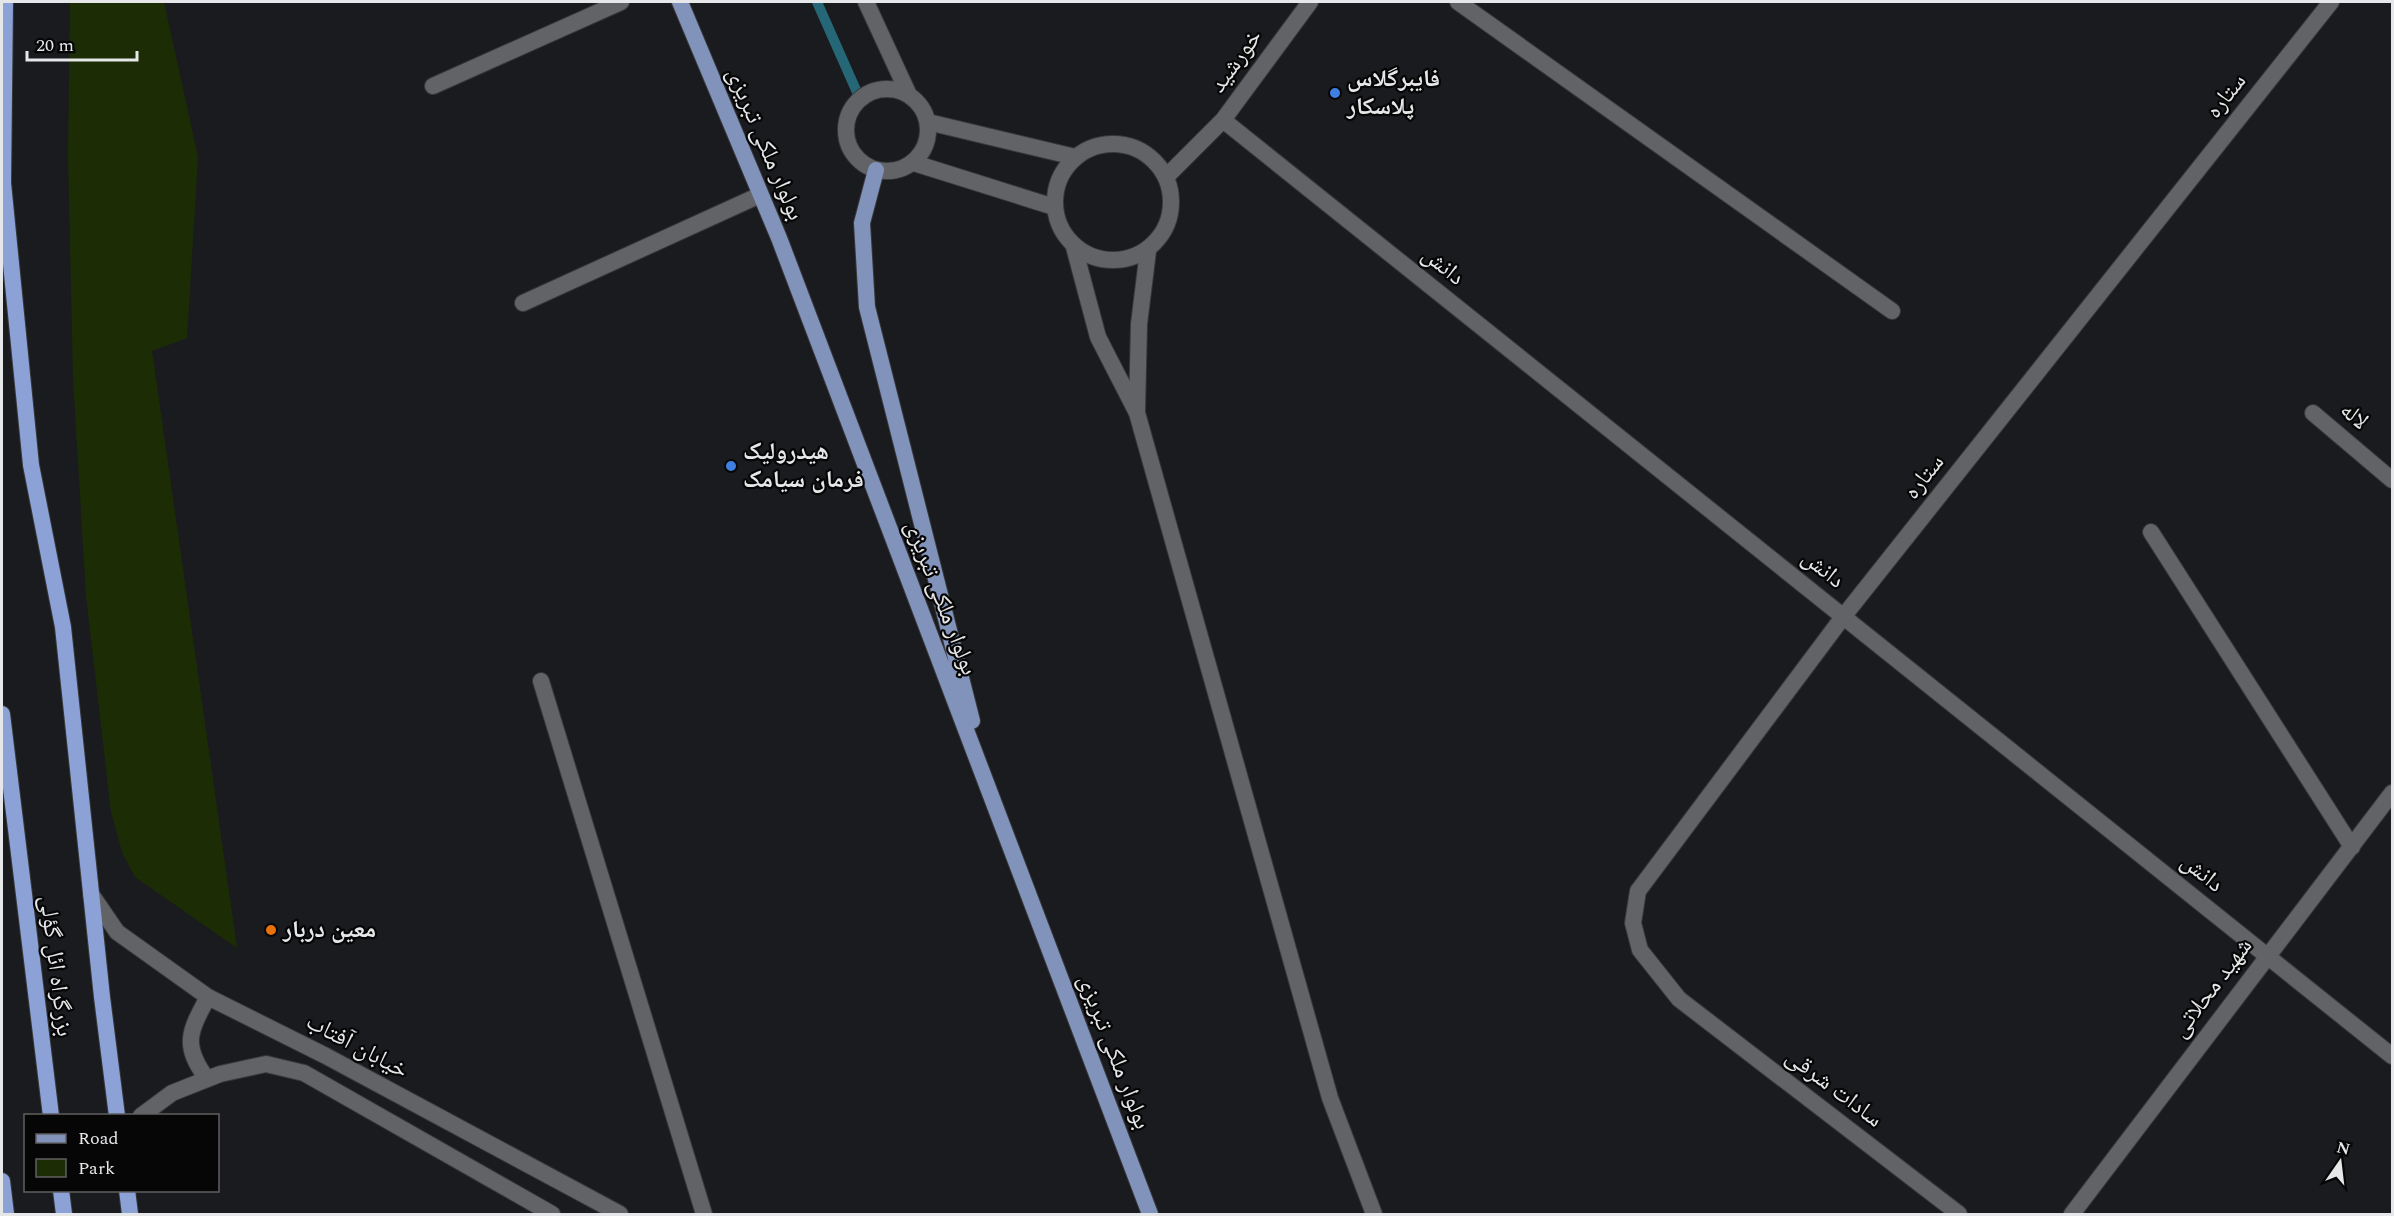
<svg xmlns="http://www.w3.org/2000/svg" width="2394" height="1216" font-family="Spectral,'Noto Naskh Arabic',serif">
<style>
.green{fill:#1c2d05}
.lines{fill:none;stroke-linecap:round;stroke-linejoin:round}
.stream{stroke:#256776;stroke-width:10}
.minor-casing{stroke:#37383a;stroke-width:18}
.tertiary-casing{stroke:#37383a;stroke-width:18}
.secondary-casing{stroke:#37383a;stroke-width:18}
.primary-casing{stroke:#37383a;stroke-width:18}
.trunk-casing{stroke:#37383a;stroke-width:18}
.minor{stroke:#626367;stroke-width:16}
.tertiary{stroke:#626367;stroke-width:16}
.secondary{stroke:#626367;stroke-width:16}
.primary{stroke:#8192bb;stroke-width:16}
.trunk{stroke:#8ca2d7;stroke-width:16}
.shop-dot{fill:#3f7fe0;stroke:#060607;stroke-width:2}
.food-dot{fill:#e8710a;stroke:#060607;stroke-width:2}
.labels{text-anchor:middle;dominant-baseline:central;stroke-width:4.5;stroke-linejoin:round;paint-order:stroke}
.street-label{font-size:24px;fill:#e6e7e9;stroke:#060607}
.poi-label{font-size:24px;font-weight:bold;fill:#e6e7e9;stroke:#060607;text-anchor:start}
</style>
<rect width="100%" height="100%" fill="#1a1b1e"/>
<path class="green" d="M70 2H164L198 157 187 338 152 351 237 948 135 877 122 852 111 812 86 595 73 378 68 155Z"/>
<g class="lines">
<path class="stream" d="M817 2 860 99"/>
<defs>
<path id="minor" d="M1458 2 1892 311
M433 86 621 2
M1074 247 1098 337 1137 413 1330 1098 1374 1214
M523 303 760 195
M1137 410 1139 324 1148 251
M2313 413 2392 480
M2151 532 2352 847
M541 681 704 1214
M1959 1214 1679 999 1640 950 1633 923 1638 891 1843 617 2331 2
M2072 1214 2392 793"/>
<path id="tertiary" d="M866 2 909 95
M846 130a41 41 0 1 1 82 0a41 41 0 1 1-82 0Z
M1223 120 2392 1056
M928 122 1075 157
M1055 202a58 58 0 1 1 116 0a58 58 0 1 1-116 0Z
M914 163 1054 207
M1166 177 1223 120 1310 2"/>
<path id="secondary" d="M91 894 117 932 208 997 326 1056 620 1214
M207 1079C182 1045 189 1032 208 997
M141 1116 172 1093 220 1074 266 1064 304 1073 552 1214"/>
<path id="primary" d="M680 2 779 238 1150 1214
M876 170 862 223 867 307 972 721"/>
<path id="trunk" d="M5 2 3 183 31 465 63 627 102 997 117 1116
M2 714 51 1116
M2 1181 6 1214
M61 1190 64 1214
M127 1190 130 1214"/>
</defs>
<use href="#minor" class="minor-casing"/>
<use href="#tertiary" class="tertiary-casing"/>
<use href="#secondary" class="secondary-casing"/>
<use href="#primary" class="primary-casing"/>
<use href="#trunk" class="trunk-casing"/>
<use href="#minor" class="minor"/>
<use href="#tertiary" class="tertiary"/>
<use href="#secondary" class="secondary"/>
<use href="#primary" class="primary"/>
<use href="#trunk" class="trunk"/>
</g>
<g class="shop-dot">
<circle cx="1335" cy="93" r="6"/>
<circle cx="731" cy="466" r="6"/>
</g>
<circle class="food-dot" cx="271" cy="930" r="6"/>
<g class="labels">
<g class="street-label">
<text transform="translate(1236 61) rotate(-54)">خورشید</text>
<text transform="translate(2226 96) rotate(-52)">ستاره</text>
<text transform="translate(765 144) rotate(67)">بولوار ملکی تبریزی</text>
<text transform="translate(1443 266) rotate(39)">دانش</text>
<text transform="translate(2354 416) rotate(40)">لاله</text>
<text transform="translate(1924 477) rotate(-52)">ستاره</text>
<text transform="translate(1823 569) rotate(39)">دانش</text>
<text transform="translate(941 598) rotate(69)">بولوار ملکی تبریزی</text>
<text transform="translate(2202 873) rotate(39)">دانش</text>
<text transform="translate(56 966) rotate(83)">بزرگراه ائل گؤلی</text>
<text transform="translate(2212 988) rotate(-53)">شهید محلاتی</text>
<text transform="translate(357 1046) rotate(28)">خیابان آفتاب</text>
<text transform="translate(1114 1052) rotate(69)">بولوار ملکی تبریزی</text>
<text transform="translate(1834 1088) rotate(37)">سادات شرقی</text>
</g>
<g class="poi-label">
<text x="1347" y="79">فایبرگلاس<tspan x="1347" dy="28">پلاسکار</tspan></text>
<text x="743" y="452">هیدرولیک<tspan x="743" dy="28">فرمان سیامک</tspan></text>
<text x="283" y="930">معین دربار</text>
</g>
</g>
<rect width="2394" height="1216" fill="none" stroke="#e6e7e9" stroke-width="6"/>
<rect x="24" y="1114" width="195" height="78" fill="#060607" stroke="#606061" stroke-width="1.5"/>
<rect x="36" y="1134" width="30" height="9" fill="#8192bb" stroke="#606061" stroke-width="1.5"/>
<text x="78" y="1144" font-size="18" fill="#e6e7e9">Road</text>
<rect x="36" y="1159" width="30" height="18" fill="#1c2d05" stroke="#606061" stroke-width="1.5"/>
<text x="78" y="1174" font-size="18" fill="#e6e7e9">Park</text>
<g transform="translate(2340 1162) rotate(14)" stroke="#060607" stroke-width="4.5" paint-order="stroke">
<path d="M0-4.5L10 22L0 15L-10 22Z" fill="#e6e7e9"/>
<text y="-9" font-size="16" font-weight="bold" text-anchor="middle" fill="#e6e7e9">N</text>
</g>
<path d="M27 51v9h110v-9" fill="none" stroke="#e6e7e9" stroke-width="3"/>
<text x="36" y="51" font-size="18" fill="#e6e7e9" stroke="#060607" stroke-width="4.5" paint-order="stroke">20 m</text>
</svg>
